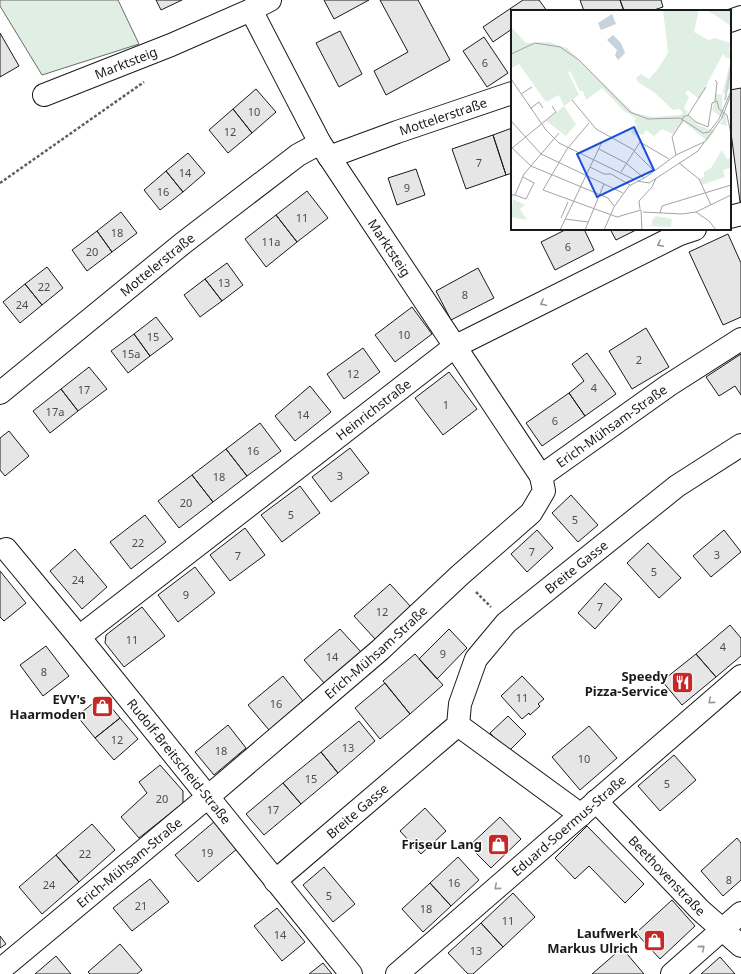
<svg xmlns="http://www.w3.org/2000/svg" width="741" height="974" font-family="'Noto Sans',sans-serif">
<style>
.green{fill:#e0efe3;stroke:#6a6a6a}
.building{fill:#e6e6e6;stroke:#1a1a1a}
.lines{fill:none;stroke-linecap:round;stroke-linejoin:round}
.minor-casing{stroke:#1a1a1a;stroke-width:24}
.path{stroke:#5f5f5f;stroke-width:2.5;stroke-dasharray:3 2;stroke-linecap:butt}
.minor{stroke:#fff;stroke-width:22}
.oneway{stroke:#989898}
.labels{text-anchor:middle;dominant-baseline:central;stroke-width:3;stroke-linejoin:round;paint-order:stroke}
.number-label{font-size:11px;fill:#4d4d4d}
.street-label{font-size:13px;fill:#1a1a1a;stroke:#fff}
.poi-label{font-size:13px;font-weight:bold;fill:#1a1a1a;stroke:#fff;text-anchor:end}
.inset-river{fill:none;stroke:#c6d2dc;stroke-width:2}
.inset-road{fill:none;stroke:#a3a3a3;stroke-width:1}
.view{fill:#1d4ed8;fill-opacity:0.15;stroke:#1d4ed8;stroke-width:2}
.inset-edge{fill:none;stroke:#1a1a1a;stroke-width:2}
</style>
<rect width="100%" height="100%" fill="#fff"/>
<path class="green" d="M0 0H118L139 44 42 75 0 6Z"/>
<path class="building" d="M156 0H182L161 10Z
M324 0H369L334 19Z
M380 0H418L450 60 386 95 374 71 408 52Z
M523 0H539L547 11H512V29L493 42 483 27Z
M580 0H620L624 11H584Z
M620 0H661L663 7 651 11H624Z
M340 31 362 74 339 87 316 43Z
M0 33 19 66 0 77Z
M484 37 508 73 487 87 463 51Z
M741 88V201L740 202 730 125V90Z
M256 89 276 112 252 133 233 109Z
M233 109 252 133 228 153 209 130Z
M512 128V173L506 175 493 135Z
M493 135 506 175 466 189 452 149Z
M188 153 205 173 183 192 166 171Z
M416 169 425 195 397 205 388 178Z
M166 171 183 192 160 210 144 190Z
M307 191 328 218 297 242 276 215Z
M121 212 137 233 112 252 97 231Z
M276 215 297 242 266 267 245 239Z
M567 229H584L594 250 555 270 541 242Z
M610 229H638L616 240Z
M97 231 112 252 87 271 72 250Z
M728 234 741 263V317L723 325 689 252Z
M227 263 243 285 222 301 205 279Z
M47 267 63 288 42 305 25 284Z
M478 268 494 298 451 320 436 291Z
M205 279 222 301 200 317 184 295Z
M25 284 42 305 20 323 3 302Z
M412 307 432 334 395 362 375 335Z
M156 317 173 339 150 356 134 334Z
M646 328 669 367 632 389 609 351Z
M134 334 150 356 128 373 111 351Z
M363 348 380 372 344 399 327 374Z
M587 353 616 394 585 416 569 393 584 381 572 364Z
M741 354V395L735 386 719 396 706 377Z
M89 367 107 389 78 411 61 389Z
M449 372 477 409 443 435 415 398Z
M310 386 331 412 295 441 275 416Z
M61 389 78 411 50 433 33 411Z
M569 393 585 416 542 446 526 423Z
M260 423 281 451 247 476 226 449Z
M9 431 29 456 5 476 0 470V438Z
M350 448 369 473 331 502 312 477Z
M226 449 247 476 213 502 192 475Z
M192 475 213 502 179 528 158 501Z
M300 486 320 513 282 542 261 515Z
M571 495 598 525 578 542 552 513Z
M145 515 166 542 131 569 110 542Z
M245 528 265 555 230 581 210 555Z
M537 530 553 548 527 572 511 554Z
M724 530 741 552 711 577 693 556Z
M648 543 681 578 659 598 627 563Z
M75 549 107 587 82 609 50 571Z
M195 567 215 593 178 622 158 595Z
M0 571 26 603 4 621 0 617Z
M605 583 622 599 595 629 578 613Z
M390 584 411 607 375 639 354 616Z
M142 607 165 636 124 667 105 643 106 635Z
M730 625 741 638V656L716 677 696 654Z
M340 629 361 652 325 684 304 660Z
M449 629 467 648 437 679 419 659Z
M46 646 69 676 43 696 20 665Z
M415 654 443 685 410 714 383 681Z
M696 654 716 677 682 705 662 681Z
M283 676 303 701 269 730 248 705Z
M522 676 544 699 538 704 540 706 530 715 529 713 522 719 501 696Z
M385 683 410 714 380 739 355 708Z
M102 696 120 718 95 738 77 716Z
M508 716 526 734 508 752 490 733Z
M120 718 138 739 114 760 95 738Z
M359 721 375 741 338 773 321 752Z
M228 725 246 748 214 775 195 752Z
M589 726 617 758 580 790 552 757Z
M321 752 338 773 301 804 283 783Z
M674 755 696 780 660 811 638 786Z
M160 765 183 791V803L139 838 121 817 147 793 139 782Z
M283 783 301 804 264 835 246 814Z
M425 808 446 831 421 854 400 831Z
M500 817 521 839 491 868 469 846Z
M215 821 238 848 198 882 175 855Z
M92 824 115 850 79 882 56 855Z
M587 826 644 884 625 903 589 866 575 879 555 858Z
M737 838 741 843V880L723 896 701 871Z
M56 855 79 882 42 914 19 887Z
M458 857 479 880 451 906 430 883Z
M324 867 355 904 333 922 303 885Z
M150 879 169 902 132 931 113 908Z
M430 883 451 906 423 932 402 909Z
M513 893 535 917 503 947 481 923Z
M672 900 695 926 660 959 636 933Z
M277 908 305 942 282 961 254 926Z
M481 923 503 947 473 974H468L448 953Z
M0 936 6 944 0 948Z
M120 944 142 970 137 974H90L88 972Z
M622 948 644 974H592Z
M56 956 71 974H35Z
M720 957 735 974H701Z
M323 963 332 974H309Z"/>
<g class="lines">
<defs>
<g id="minor">
<path id="s1" d="M270 0 251 10 320 143 541 476"/>
<path d="M730 21 741 17"/>
<path id="s2" d="M44 95 171 45 251 10"/>
<path id="s3" d="M329 157 397 132 512 93"/>
<path d="M730 217 741 214"/>
<path id="s4" d="M0 393 182 244 298 155 320 143"/>
<path id="s5" d="M6 549 79 637 351 974"/>
<path id="s6" d="M79 637 454 347 680 234 695 229"/>
<path d="M458 725 581 815"/>
<path id="s7" d="M596 801 700 910 741 946"/>
<path id="s8" d="M275 881 458 725 460 704 476 659 506 623 677 486 741 445"/>
<path id="s9" d="M0 970 209 796 380 650 460 575 531 513 544 491 541 476 669 385 741 339"/>
<path id="s10" d="M397 974 741 676"/>
<path d="M672 974 741 913"/>
</g>
</defs>
<use href="#minor" class="minor-casing"/>
<path class="path" d="M0 183 144 82
M476 592 491 607"/>
<use href="#minor" class="minor"/>
</g>
<defs><path id="oneway-chevron" d="M-2-3.5L2.5 0L-2 3.5" fill="none" stroke-width="1.6" stroke-linecap="round" stroke-linejoin="round"/></defs>
<g class="oneway">
<use href="#oneway-chevron" transform="translate(660 244) rotate(153)"/>
<use href="#oneway-chevron" transform="translate(543 303) rotate(153)"/>
<use href="#oneway-chevron" transform="translate(711 701) rotate(139)"/>
<use href="#oneway-chevron" transform="translate(497 887) rotate(139)"/>
<use href="#oneway-chevron" transform="translate(702 948) rotate(-41)"/>
</g>
<defs>
<symbol id="restaurant-square" viewBox="-11 -11 22 22"><rect x="-9" y="-9" width="18" height="18" rx="4" fill="#c62828" stroke="#fff"/><path d="M-5-6h1v4h1v-4h1v4h1v-4h1v5L-1.5 .5V6h-2V.5L-5-1ZM5-6V6H3V1.5H1.5Q1.5-4 5-6Z" fill="#fff"/></symbol>
<symbol id="shop-square" viewBox="-11 -11 22 22"><rect x="-9" y="-9" width="18" height="18" rx="4" fill="#c62828" stroke="#fff"/><path d="M-5-2.5h2.3a2.7 3.5 0 0 1 5.4 0H5L5.5 6h-11ZM-1.5-2.5h3a1.5 2.3 0 0 0-3 0Z" fill="#fff"/></symbol>
</defs>
<g fill-rule="evenodd">
<use href="#restaurant-square" x="670" y="670" width="25" height="25"/>
<use href="#shop-square" x="90" y="694" width="25" height="25"/>
<use href="#shop-square" x="486" y="832" width="25" height="25"/>
<use href="#shop-square" x="642" y="928" width="25" height="25"/>
</g>
<g class="labels">
<g class="number-label">
<text x="485" y="62">6</text>
<text x="254" y="111">10</text>
<text x="230" y="131">12</text>
<text x="479" y="162">7</text>
<text x="185" y="172">14</text>
<text x="407" y="187">9</text>
<text x="163" y="191">16</text>
<text x="302" y="217">11</text>
<text x="117" y="232">18</text>
<text x="271" y="241">11a</text>
<text x="568" y="246">6</text>
<text x="92" y="251">20</text>
<text x="224" y="282">13</text>
<text x="44" y="286">22</text>
<text x="465" y="294">8</text>
<text x="22" y="304">24</text>
<text x="404" y="334">10</text>
<text x="153" y="336">15</text>
<text x="131" y="353">15a</text>
<text x="639" y="359">2</text>
<text x="353" y="373">12</text>
<text x="594" y="387">4</text>
<text x="84" y="389">17</text>
<text x="446" y="404">1</text>
<text x="55" y="411">17a</text>
<text x="303" y="414">14</text>
<text x="555" y="420">6</text>
<text x="253" y="450">16</text>
<text x="340" y="475">3</text>
<text x="219" y="476">18</text>
<text x="186" y="502">20</text>
<text x="291" y="514">5</text>
<text x="575" y="519">5</text>
<text x="138" y="542">22</text>
<text x="532" y="551">7</text>
<text x="717" y="554">3</text>
<text x="238" y="555">7</text>
<text x="654" y="571">5</text>
<text x="78" y="579">24</text>
<text x="186" y="594">9</text>
<text x="600" y="606">7</text>
<text x="382" y="611">12</text>
<text x="132" y="639">11</text>
<text x="723" y="646">4</text>
<text x="443" y="653">9</text>
<text x="332" y="656">14</text>
<text x="44" y="671">8</text>
<text x="522" y="697">11</text>
<text x="276" y="703">16</text>
<text x="117" y="739">12</text>
<text x="348" y="747">13</text>
<text x="221" y="750">18</text>
<text x="584" y="758">10</text>
<text x="311" y="778">15</text>
<text x="667" y="783">5</text>
<text x="162" y="798">20</text>
<text x="273" y="809">17</text>
<text x="207" y="852">19</text>
<text x="85" y="853">22</text>
<text x="729" y="879">8</text>
<text x="454" y="882">16</text>
<text x="49" y="884">24</text>
<text x="329" y="895">5</text>
<text x="141" y="905">21</text>
<text x="426" y="908">18</text>
<text x="508" y="920">11</text>
<text x="280" y="934">14</text>
<text x="476" y="950">13</text>
</g>
<g class="street-label">
<text stroke="none"><textPath href="#s2" startOffset="88">Marktsteig</textPath></text>
<text stroke="none"><textPath href="#s3" startOffset="121">Mottelerstraße</textPath></text>
<text stroke="none"><textPath href="#s1" startOffset="297">Marktsteig</textPath></text>
<text stroke="none"><textPath href="#s4" startOffset="203">Mottelerstraße</textPath></text>
<text stroke="none"><textPath href="#s6" startOffset="372">Heinrichstraße</textPath></text>
<text stroke="none"><textPath href="#s9" startOffset="828">Erich-Mühsam-Straße</textPath></text>
<text stroke="none"><textPath href="#s8" startOffset="446">Breite Gasse</textPath></text>
<text stroke="none"><textPath href="#s9" startOffset="492">Erich-Mühsam-Straße</textPath></text>
<text stroke="none"><textPath href="#s5" startOffset="274">Rudolf-Breitscheid-Straße</textPath></text>
<text stroke="none"><textPath href="#s8" startOffset="108">Breite Gasse</textPath></text>
<text stroke="none"><textPath href="#s10" startOffset="227">Eduard-Soermus-Straße</textPath></text>
<text stroke="none"><textPath href="#s9" startOffset="168">Erich-Mühsam-Straße</textPath></text>
<text stroke="none"><textPath href="#s7" startOffset="103">Beethovenstraße</textPath></text>
</g>
<g class="poi-label">
<text x="668" y="676">Speedy<tspan x="668" dy="15">Pizza-Service</tspan></text>
<text x="86" y="699">EVY's<tspan x="86" dy="15">Haarmoden</tspan></text>
<text x="482" y="844">Friseur Lang</text>
<text x="638" y="933">Laufwerk<tspan x="638" dy="15">Markus Ulrich</tspan></text>
</g>
</g>
<g transform="translate(511 10)">
<rect width="220" height="220" fill="#fff"/>
<path d="M152 0H188L183 22 198 30 204 28 219 33 220 31 218 39 220 48H215L212 44 188 89 177 80 174 83 178 87 173 98 177 102 175 104 189 116 204 121 196 131 172 111 162 124 151 119 143 126 135 120 132 125 127 123 124 126 120 122 126 115 123 112 125 108 113 101 91 78 75 90 72 81H69L59 61 57 62 68 85 53 96 48 85 35 92 8 54 0 58V17L15 33 38 32 56 38 123 103 142 107 170 105 172 102 168 99 162 100 144 83 127 72 125 68 130 64 138 69 146 60 157 43ZM195 0H220V16L204 5ZM220 50V78L211 85V100L215 106 216 116 209 114 212 109 201 100 205 84 211 85ZM53 96 65 114 55 126 35 111ZM211 140 216 149 220 148 219 158 212 160 214 167 191 175 188 169 193 167V162L200 158ZM2 189 14 195 9 199 16 210 0 207ZM145 206 161 209 160 217 134 216 141 215V210Z" fill="#e0efe3"/>
<path d="M101 4 105 14 90 20 87 13ZM102 25 110 33 114 43 107 50 104 45 106 40 96 30Z" fill="#c6d2dc"/>
<path class="inset-river" d="M214 90 220 56"/>
<path class="inset-road" d="M0 44 24 33 49 37 68 50 119 102 137 109 169 108 192 123 198 122 208 109 220 81M0 69 35 120 48 133 124 170M10 84 21 77M61 90 85 119 123 140M204 91 206 72 204 70M20 98 28 92 32 98M177 105 185 112 197 117 201 93 206 91 208 99 216 105 220 124M0 111 30 144 112 183M78 113 56 139 32 180 106 207 130 200 131 220M0 137 20 156 97 188 103 196M0 139 45 102 41 96M88 139 115 153 133 168M123 141 143 161M165 145 161 127 171 112 172 107 177 105 195 77M168 153 188 169 200 195M79 157 93 164H100L119 175M110 162 129 132 158 149M126 171 138 173 187 141 211 108 220 84M0 185H4L13 164 48 123M4 185 15 189 23 173 12 167M129 199 128 191 141 177 145 168M132 202 171 204 185 202 220 185M185 202 198 211 205 220M149 203 151 196 220 175M50 208 57 192M54 209 77 212M49 220 91 132M74 220 93 174M93 220 103 197 118 176 135 167 165 145 193 132"/>
<path class="view" d="M123 117 143 160 86 187 66 144Z"/>
<rect width="220" height="220" class="inset-edge"/>
</g>
</svg>
